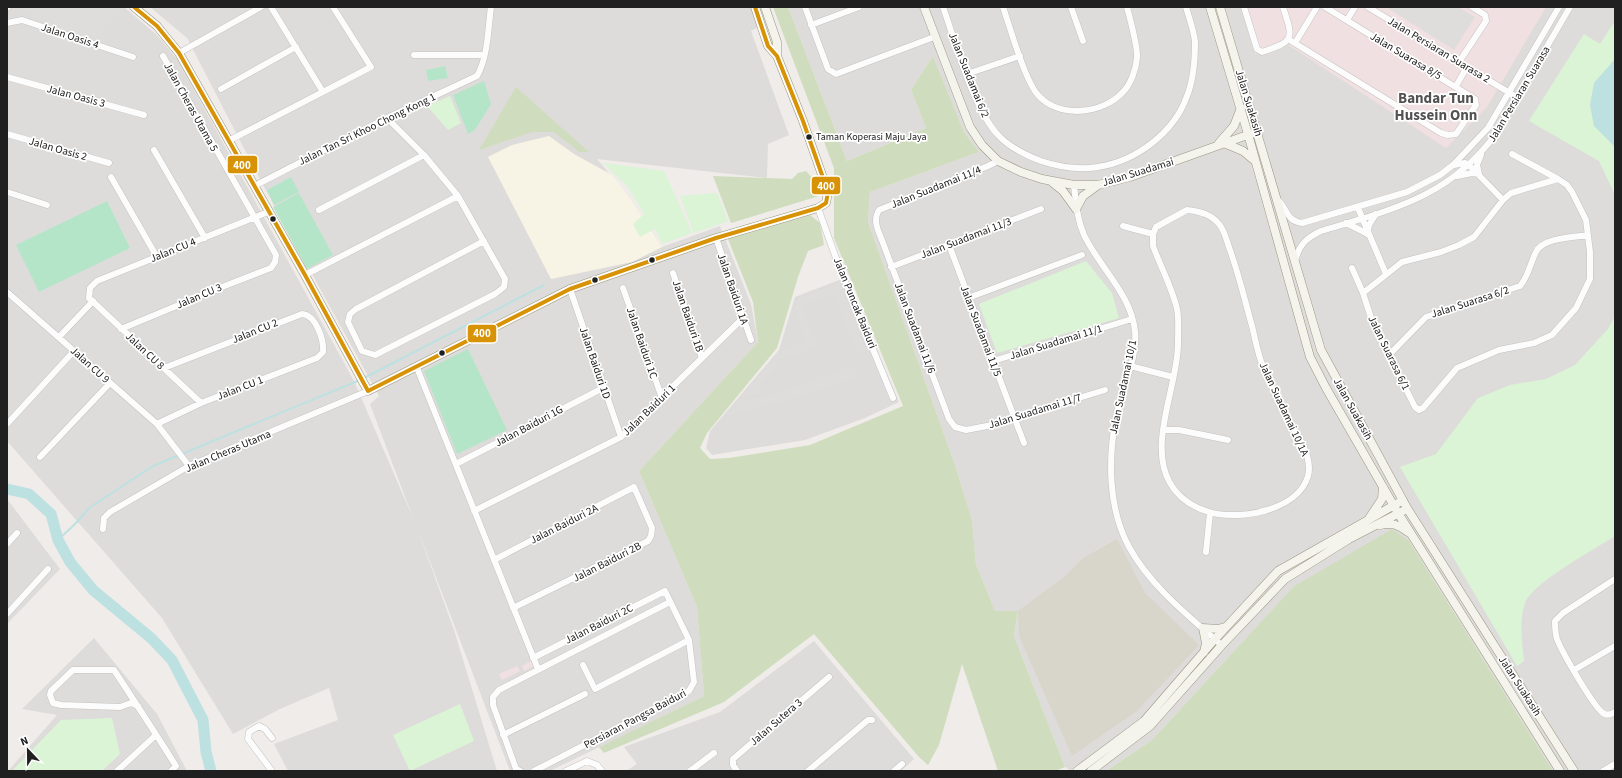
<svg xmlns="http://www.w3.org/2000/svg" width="1622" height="778" font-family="'Source Sans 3',sans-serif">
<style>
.residential{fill:#dedcda}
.commercial{fill:#f0e0e1}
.education{fill:#f8f4e5}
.religious{fill:#dddcda}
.construction{fill:#d8d5cb}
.forest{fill:#cfddbe}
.park{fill:#daf4d5}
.pitch{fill:#b5e5c8}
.parking{fill:#dfdddc}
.water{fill:#bde0e1}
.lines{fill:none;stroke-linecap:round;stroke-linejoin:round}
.stream{stroke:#bde0e1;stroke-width:2}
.river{stroke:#bde0e1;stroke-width:11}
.street-casing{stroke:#c4c3c1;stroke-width:7}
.secondary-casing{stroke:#999780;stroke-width:9}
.street{stroke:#fdfcfc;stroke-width:6}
.secondary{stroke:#f4f3ec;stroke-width:8}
.bus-1-casing{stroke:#fff;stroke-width:7}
.bus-1{stroke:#d79205;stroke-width:4}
.bus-dot{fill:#202020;stroke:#fff;stroke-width:1.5}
.labels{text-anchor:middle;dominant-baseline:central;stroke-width:3.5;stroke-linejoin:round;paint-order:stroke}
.bus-label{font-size:10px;fill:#202020;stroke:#fff;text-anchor:start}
.street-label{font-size:11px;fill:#202020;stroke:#fff}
.district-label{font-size:15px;font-weight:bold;fill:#535353;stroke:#fff}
.line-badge{stroke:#fff;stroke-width:1.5}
.badge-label{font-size:11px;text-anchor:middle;font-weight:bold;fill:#fff}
</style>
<rect width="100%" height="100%" fill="#efece9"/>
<path class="residential" d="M7 7H124L157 35 177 59 354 381 413 518 370 404 379 396 263 185 187 38 150 7H751L758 27 751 31 789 135 768 144 767 178 597 159 630 198 662 247 720 226 751 304 758 342 639 471 697 607 704 696 550 771H510L416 525 454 630 497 771H288L274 744 338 720 329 688 280 709 233 734 162 618 7 441Z
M788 7H1615V771H1553L1409 541 1293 587 1152 740 1106 771H1071L1065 767 1014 636 1018 612 995 611 976 564 972 520 955 465 868 222 870 192 979 152 964 132 933 56 911 90 926 128 847 161Z
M847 277 899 402 865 418 805 440 712 455 706 448 710 431 779 350 795 297Z
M7 499 60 569 7 624Z
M94 638 157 714 187 771H8L57 715 22 709Z
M814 641 914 759 901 771H626L637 764 624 747 720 712Z"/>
<path class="commercial" d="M1241 7H1546L1487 107 1446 148 1287 44 1255 54Z
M531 661 534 666 524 671 522 666Z
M517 666 520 671 502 680 499 674Z"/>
<path class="education" d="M549 136 574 154 612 175 630 198 662 247 632 262 551 279 488 157 512 145Z"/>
<path class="religious" d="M883 63 885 72 888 140 848 157 821 83Z
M112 392 160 434 170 453 120 480 81 509 42 464Z
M603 397 616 433 611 439 593 448 574 411Z"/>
<path class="construction" d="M1117 539 1145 593 1199 645 1137 711 1072 756 1019 636 1018 611 1064 577 1083 558Z"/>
<path class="forest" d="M773 7H788L847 161 926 128 911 90 933 56 964 132 979 152 870 192 868 222 955 465 972 520 976 564 995 611H1018L1014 636 1065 767 1055 771H998L962 664 939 745 928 765 919 757 814 634 724 702 604 753 599 747 704 696 697 607 639 471 758 342 753 302 728 239 810 215 820 223 824 245 808 251 798 277 777 348 707 433 700 448 710 459 729 458 810 445 903 406 834 238V168Z
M516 87 589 152H579L554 132H532L479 150Z
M806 171 815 181 819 196 731 223 713 176 792 179 798 173Z
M1392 529 1409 541 1553 771H1106L1152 740 1293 587Z"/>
<path class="park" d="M1615 21V195L1599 161 1529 121 1584 34 1600 44Z
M450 96 461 123 448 130 427 106Z
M603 163 664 171 692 233 662 244 655 229 640 237 633 224 644 214 628 187Z
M717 193 728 221 694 233 680 196Z
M1086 261 1112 293 1119 318 997 353 979 304Z
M1615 316V536C1595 549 1532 583 1525 603 1519 619 1522 644 1524 661L1517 666 1400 467 1436 454 1478 398 1510 385 1546 379 1575 365 1608 329Z
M460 704 474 741 410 771 393 735Z
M112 718 120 754 102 771H12L61 720Z"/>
<path class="pitch" d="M445 66 448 78 428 81 426 70Z
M484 81 491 104 475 130 468 134 453 95Z
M291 177 299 192 274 205 267 190Z
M299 193 333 255 307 269 273 207Z
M107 201 130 248 39 292 16 245Z
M468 349 507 430 457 454 424 371Z"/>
<path class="parking" d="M21 7H119L121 9 96 39 39 21Z
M1386 7H1458L1475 17 1454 50Z
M839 282 866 350 858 353 833 293 801 306 816 343 813 347 782 359 759 385 761 392 741 398 781 351 807 341 794 309 798 299Z
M853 366 857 376 802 397 729 415 740 401 776 393Z"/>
<path class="water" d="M1615 59V147L1594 126 1590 105 1594 83Z"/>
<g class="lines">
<path class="stream" d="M364 378 544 285
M58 540 76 523 89 508 153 466 360 380"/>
<path class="river" d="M7 489 29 494 51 514 58 540 70 562 93 590 151 638 172 660 203 720 206 752 211 771"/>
<defs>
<path id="street" d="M271 7 323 92
M805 7 828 69 836 74 934 37
M943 7C956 43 973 108 998 135 1010 148 1025 155 1041 161 1059 167 1079 170 1098 167 1136 161 1174 133 1187 96 1193 81 1195 59 1195 42 1194 31 1189 18 1186 7
M1003 7C1010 27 1025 81 1038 95 1059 119 1103 114 1123 92 1131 84 1136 69 1137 58 1138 47 1130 19 1127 7
M1071 7 1083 41
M1244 7 1257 49 1262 52C1294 41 1294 40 1283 7
M1368 7 1518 98
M7 8 8 7
M1347 20 1355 7
M7 23 22 20 133 57
M811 25 859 7
M1288 39 1441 133 1448 135 1456 134 1476 105 1475 99 1325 7
M1295 43 1317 7
M179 53 261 7
M414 55H484
M1459 62 1486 21 1485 15 1472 7
M967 74 1020 56
M7 77 144 115
M1456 86 1467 67
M221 89 296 47
M387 118 424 155 458 196 505 279 504 287 495 294 375 355 362 351 348 322 350 314 356 309 484 241
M7 134 109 163
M228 141 371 67 333 7
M154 150 205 238
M998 161 988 166 879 210C872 221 879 232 883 243L949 419 955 427 966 430 987 426 1105 390
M1454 165 1465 163 1469 165 1503 200
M1479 174 1477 165 1481 155
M1457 176 1472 173 1479 174
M111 177 157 257
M1074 185C1076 203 1077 219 1084 235 1100 268 1131 294 1135 331 1138 359 1121 389 1116 417 1108 459 1108 508 1129 547 1150 585 1186 614 1218 642
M254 186 387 118 477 76C488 57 488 29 491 7
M7 192 47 205
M1279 201C1288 211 1287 221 1302 223L1407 192 1440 175 1453 165 1488 128 1559 7
M818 208 841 272 893 398
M1358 208 1386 274
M319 210 424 155
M1187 210C1199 211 1211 214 1219 224 1225 231 1227 242 1230 250 1239 275 1245 301 1252 326 1255 338 1257 350 1261 361 1267 376 1274 392 1281 407 1291 426 1314 453 1308 476 1298 511 1238 521 1209 512 1192 507 1178 497 1170 483 1147 444 1179 383 1178 342 1178 332 1179 319 1177 309 1173 290 1160 265 1153 246V234L1156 227Z
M1346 223 1366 233
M1123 226 1153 234
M1367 234 1369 225 1376 214
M716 238 751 340
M949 245 1024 443
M1295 261C1299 245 1306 238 1321 231 1393 209 1448 198 1496 134L1570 7
M891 267 1041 209
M1352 268 1363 293 1372 321 1415 407 1419 410 1423 408 1457 368 1499 350 1534 343 1552 335 1576 308 1590 279V252L1586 220 1572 192 1567 185 1558 179 1512 154
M673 273 702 358
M305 275 458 196
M623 288 662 398
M570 289 621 437
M7 292 157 424 189 466
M1363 293 1402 262 1441 252 1459 245 1474 237 1503 200 1511 193 1558 179
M968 298 1082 255
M121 329 222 287 271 268 275 262 276 255 163 56
M59 337 93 301
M1389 355 1426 317 1520 286C1529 275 1530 264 1536 252 1542 238 1574 237 1588 235
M993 361 1132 319
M1130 366 1173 377
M417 368 538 669
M201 403 89 298 90 288 97 281 268 212
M7 424 74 351
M157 424 201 403 317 358 323 352C324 340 316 315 302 314L164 368
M1163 430H1179L1228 440
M40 457 110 383
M456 464 603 388
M474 511 621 437 743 318
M103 529 104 518 110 512 189 466 368 391
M7 544 17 533
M1206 552 1210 513
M494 560 634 487 652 528 651 536 648 541 513 608
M1615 579 1563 613 1555 621C1555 627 1555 633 1557 639 1562 652 1593 706 1603 713 1607 716 1612 714 1615 712
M7 614 48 569
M533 658 665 591 689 640 694 682 689 691 534 771
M583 665 595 689 689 640
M1574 670 1615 646
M138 706 131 703 120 707 61 705 53 703 50 695 51 691 73 670H114C135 702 156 734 176 766L171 771
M503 735 585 694
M272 738 265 729 259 726 249 732 248 739 272 771
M117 771 156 735
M520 771 516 769 493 705V697L499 690 670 602
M566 771 587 761 597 765 602 771
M690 771 714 753
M737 771 733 765V759L829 677
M808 771 868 720H872
M894 771 902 764
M1603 771 1615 764"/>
<path id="secondary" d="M134 7 157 26 179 53 305 275 368 391 570 289 716 238 818 208 826 203 828 192 803 121 777 56 768 46 755 7
M765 7 777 42V56
M924 7 970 127 982 145 998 161 1021 172 1042 179 1074 185H1098L1130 177 1253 133
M1210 7 1248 134 1310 357 1326 388 1398 513 1560 771
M1220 7 1321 350 1407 508 1574 771
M1219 143 1234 126 1241 108
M1224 143 1243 151 1255 161
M1053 183 1063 191 1076 209
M1076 209 1083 196 1098 185
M1370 517 1382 499 1383 487
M1380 525C1392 522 1398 525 1408 532
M1203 628 1218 629 1225 627
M1203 628 1206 643 1204 652
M1077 771 1144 721 1215 639 1278 571 1398 503
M1091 771 1150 726 1222 645 1285 579 1349 539 1403 511"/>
</defs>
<use href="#street" class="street-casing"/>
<use href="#secondary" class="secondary-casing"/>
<use href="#street" class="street"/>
<use href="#secondary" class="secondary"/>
<defs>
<path id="bus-1" d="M134 7 157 26 179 53 305 275 368 391 570 289 716 238 818 208 826 203 828 192 803 121 777 56 768 46 755 7"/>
</defs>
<use href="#bus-1" class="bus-1-casing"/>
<use href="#bus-1" class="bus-1"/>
</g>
<g class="bus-dot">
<circle cx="809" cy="137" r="3.5"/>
<circle cx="273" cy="219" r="3.5"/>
<circle cx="652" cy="260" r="3.5"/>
<circle cx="595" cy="280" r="3.5"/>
<circle cx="442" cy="353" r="3.5"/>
</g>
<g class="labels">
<g class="bus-label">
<text x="816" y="137">Taman Koperasi Maju Jaya</text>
</g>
<g class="street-label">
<text transform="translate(70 36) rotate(18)">Jalan Oasis 4</text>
<text transform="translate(1439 50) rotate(31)">Jalan Persiaran Suarasa 2</text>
<text transform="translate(1406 56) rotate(31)">Jalan Suarasa 8/5</text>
<text transform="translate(969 75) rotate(68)">Jalan Suadamai 6/2</text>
<text transform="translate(1519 94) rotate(-59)">Jalan Persiaran Suarasa</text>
<text transform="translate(76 96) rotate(15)">Jalan Oasis 3</text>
<text transform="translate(1249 103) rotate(73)">Jalan Suakasih</text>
<text transform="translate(191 107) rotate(61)">Jalan Cheras Utama 5</text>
<text transform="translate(367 129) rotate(-26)">Jalan Tan Sri Khoo Chong Kong 1</text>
<text transform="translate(58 149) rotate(16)">Jalan Oasis 2</text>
<text transform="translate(1138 172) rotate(-17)">Jalan Suadamai</text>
<text transform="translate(936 187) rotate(-22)">Jalan Suadamai 11/4</text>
<text transform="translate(966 238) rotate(-21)">Jalan Suadamai 11/3</text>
<text transform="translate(173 250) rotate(-22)">Jalan CU 4</text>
<text transform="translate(733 289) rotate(71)">Jalan Baiduri 1A</text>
<text transform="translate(199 296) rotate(-23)">Jalan CU 3</text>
<text transform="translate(1470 302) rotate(-18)">Jalan Suarasa 6/2</text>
<text transform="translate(855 303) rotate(68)">Jalan Puncak Baiduri</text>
<text transform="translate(688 316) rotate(71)">Jalan Baiduri 1B</text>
<text transform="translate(915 328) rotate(69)">Jalan Suadamai 11/6</text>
<text transform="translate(255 331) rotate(-22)">Jalan CU 2</text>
<text transform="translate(981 331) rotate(69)">Jalan Suadamai 11/5</text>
<text transform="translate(1056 342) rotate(-17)">Jalan Suadamai 11/1</text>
<text transform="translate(642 343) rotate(71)">Jalan Baiduri 1C</text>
<text transform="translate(145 351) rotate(43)">Jalan CU 8</text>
<text transform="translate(1389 353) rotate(64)">Jalan Suarasa 6/1</text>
<text transform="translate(595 363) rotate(71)">Jalan Baiduri 1D</text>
<text transform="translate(90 365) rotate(42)">Jalan CU 9</text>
<text transform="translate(1123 387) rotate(-78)">Jalan Suadamai 10/1</text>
<text transform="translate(240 388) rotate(-21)">Jalan CU 1</text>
<text transform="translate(1284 409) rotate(65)">Jalan Suadamai 10/1A</text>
<text transform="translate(1353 409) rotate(61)">Jalan Suakasih</text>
<text transform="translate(649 410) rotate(-44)">Jalan Baiduri 1</text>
<text transform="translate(1035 411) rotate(-17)">Jalan Suadamai 11/7</text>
<text transform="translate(529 426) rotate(-28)">Jalan Baiduri 1G</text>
<text transform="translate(228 451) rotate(-23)">Jalan Cheras Utama</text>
<text transform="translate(564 524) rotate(-27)">Jalan Baiduri 2A</text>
<text transform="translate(607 562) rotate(-27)">Jalan Baiduri 2B</text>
<text transform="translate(599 624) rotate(-27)">Jalan Baiduri 2C</text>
<text transform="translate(1520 686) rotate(57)">Jalan Suakasih</text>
<text transform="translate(635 719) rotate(-28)">Persiaran Pangsa Baiduri</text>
<text transform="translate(776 722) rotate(-41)">Jalan Sutera 3</text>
</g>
<g class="district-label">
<text x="1436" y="98">Bandar Tun<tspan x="1436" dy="17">Hussein Onn</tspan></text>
</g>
</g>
<g class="line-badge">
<rect x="227" y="155" width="31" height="19" rx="4" fill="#d79205"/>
<rect x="811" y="176" width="30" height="19" rx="4" fill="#d79205"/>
<rect x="467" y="324" width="30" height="19" rx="4" fill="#d79205"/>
</g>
<g class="badge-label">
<text x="242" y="169">400</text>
<text x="826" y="190">400</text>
<text x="482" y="337">400</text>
</g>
<rect width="1622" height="778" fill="none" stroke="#202020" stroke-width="16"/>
<g transform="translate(28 750) rotate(338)" stroke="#ffffff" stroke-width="3" paint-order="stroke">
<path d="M0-3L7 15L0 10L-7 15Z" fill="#202020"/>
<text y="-6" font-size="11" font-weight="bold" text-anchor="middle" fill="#202020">N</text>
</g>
</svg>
